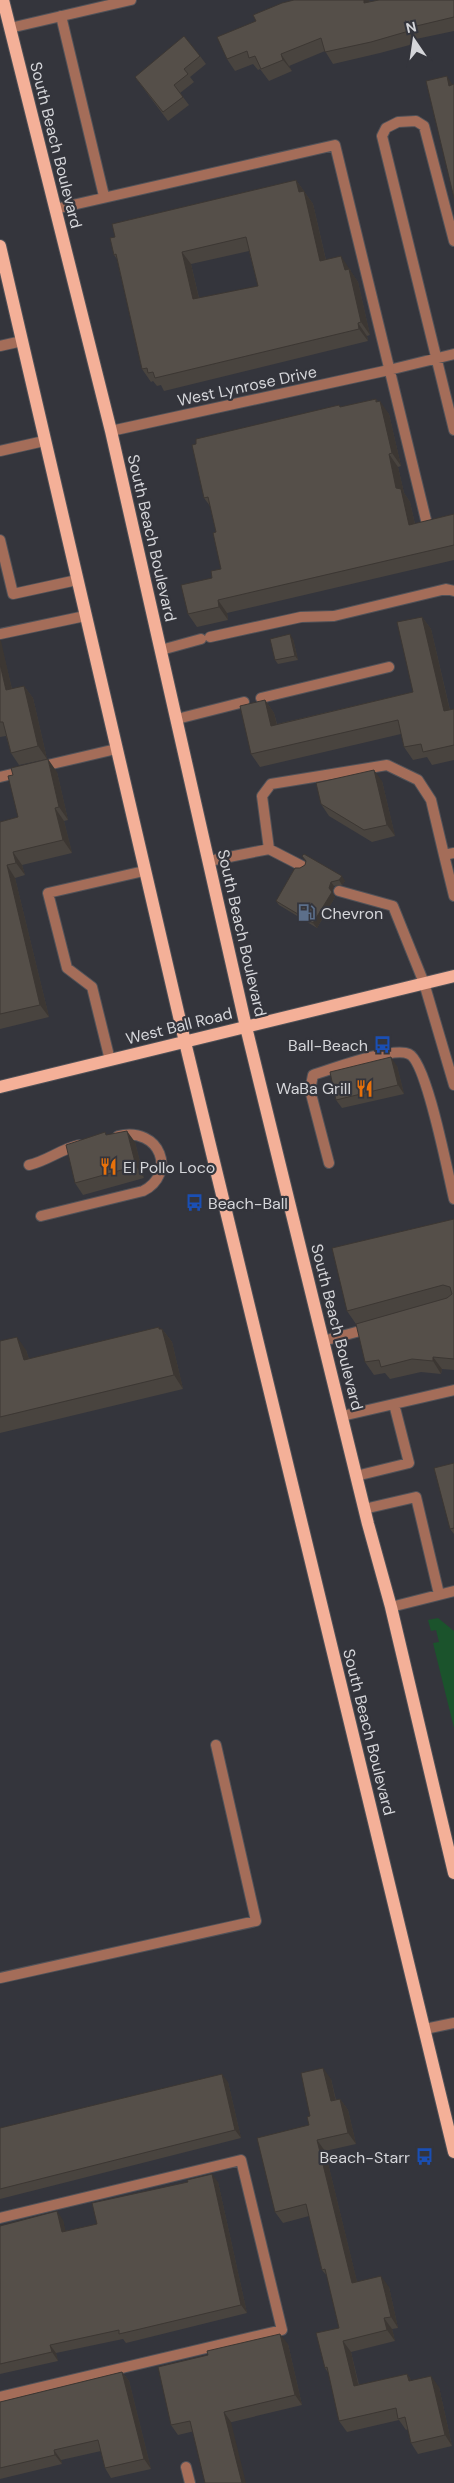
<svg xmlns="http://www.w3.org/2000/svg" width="454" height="2483" font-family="'DM Sans',sans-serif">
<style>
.green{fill:#1b532c}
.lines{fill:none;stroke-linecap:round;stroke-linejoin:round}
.lane-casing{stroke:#515258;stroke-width:12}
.street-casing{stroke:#515258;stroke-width:12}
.primary-casing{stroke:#515258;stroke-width:14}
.lane{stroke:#a46d59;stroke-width:10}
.street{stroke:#a46d59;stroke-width:10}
.primary{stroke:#f4b098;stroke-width:12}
.wall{fill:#49443f;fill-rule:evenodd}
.shaded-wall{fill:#3c3733}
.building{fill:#554f49;stroke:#3c3733;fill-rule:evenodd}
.labels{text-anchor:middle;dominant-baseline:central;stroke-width:4.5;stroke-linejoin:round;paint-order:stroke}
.street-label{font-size:16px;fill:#d5d6da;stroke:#34353c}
.poi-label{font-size:16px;fill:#d5d6da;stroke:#34353c;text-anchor:start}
</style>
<rect width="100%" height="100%" fill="#34353c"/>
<path class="green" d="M438 1618 454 1631V1728L433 1643 439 1642 436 1630 431 1631 428 1620Z"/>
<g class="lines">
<defs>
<path id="lane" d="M61 16 104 196
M55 209 335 145 426 520
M454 241 424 126 416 121 398 122 386 128 382 136 454 430
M0 346 22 341
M389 370 454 354
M0 451 44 441
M0 540 13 594 77 580
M0 634 85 616
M210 637 301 617 334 616 446 589 454 591
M161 650 201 639
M261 698 389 667
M177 719 244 702
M39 767 116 749
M0 777 25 771
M269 849 262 796 271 784 387 765 418 780 431 800 444 855
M454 853 444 855 454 896
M209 861 269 849 302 866
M339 891 393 906 424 983 454 1085
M110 1060 92 987 67 968 48 893 144 871
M329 1163 310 1090 313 1075C332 1069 393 1046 409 1054 427 1062 448 1175 454 1199
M29 1165C47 1161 61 1149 79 1145
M41 1216 143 1191C177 1174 161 1126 118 1136
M323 1341 371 1328
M342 1416 454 1390
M356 1476 409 1463 394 1404
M364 1509 416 1497 439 1594
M391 1607 454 1591
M0 1978 256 1921 216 1745
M0 2218 241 2160 282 2330 0 2397
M186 2467 190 2483"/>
<path id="street" d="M10 28 131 0
M111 431 389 370
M425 2029 454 2023"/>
<path id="primary" d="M3 0 111 431 246 1027 368 1524 391 1607 454 1873
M0 246 185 1042 454 2152
M0 1087 454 976"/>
</defs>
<use href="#lane" class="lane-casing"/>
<use href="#street" class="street-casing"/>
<use href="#primary" class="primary-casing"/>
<use href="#lane" class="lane"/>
<use href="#street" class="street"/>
<use href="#primary" class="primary"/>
</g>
<path class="wall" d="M294 0H369L370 2 454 0V31L416 39 417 43 380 53 333 64 325 51 289 66 292 71 269 81 260 69 258 70 253 64 235 71 227 59 256 21Z
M200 56 206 64 190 77 194 82 180 93 189 105 168 121 135 77Z
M296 180 313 204 326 260 350 269 351 272 358 282 370 335 367 336 368 341 164 391 161 385 157 386 153 381 151 382 142 369 117 259 114 255ZM249 251 258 286 199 298 191 264Z
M376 399 389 414 401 466 398 467 404 493 410 502 415 524 454 514V560L227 613 228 620 197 627 188 614 212 578 221 569 216 532 210 506 204 498 341 407Z
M422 617 431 629 450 710 454 709V760L432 765 427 757 413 760 404 747 401 734 260 767 251 754 265 700 274 713 277 724 413 692Z
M293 639 298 660 278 664 275 660Z
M0 640 12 689 24 686 33 698 47 759 19 765 11 753 6 736 0 737Z
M57 772 68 820 64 821 72 853 22 865 25 875 15 878 49 1017 0 1029V822L18 817Z
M382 781 395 836 372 842 329 816 321 804Z
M295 868 345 881 342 885 334 886 332 892 335 897 317 928 279 905 276 901Z
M397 1066 404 1094 342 1108 336 1100Z
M107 1135 135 1142 144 1178 83 1195 75 1183Z
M454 1219V1370L442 1369 441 1374 421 1372 390 1379 385 1373 374 1375 365 1362 399 1312 356 1324 347 1311Z
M162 1329 172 1342 183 1389 0 1433V1341L26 1350 29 1359Z
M454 1463V1534L450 1529Z
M331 2079 336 2100 340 2099 348 2110 356 2144 325 2151 357 2282 389 2287 398 2328 392 2329 395 2341 351 2352 359 2385 407 2374 412 2381 439 2387 452 2446 418 2454 411 2443 408 2429 406 2430 399 2420 347 2432 339 2421 329 2374 325 2368 339 2328 327 2276 322 2270 309 2216 283 2223 275 2212 309 2125 310 2116Z
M228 2082 241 2138 0 2199V2128Z
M218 2182 247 2313 126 2343 123 2339 56 2353 58 2361 0 2374V2226L63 2220 65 2231 97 2224Z
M288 2344 302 2405 178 2435 171 2425Z
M122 2372 129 2381 151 2469 111 2478 105 2468 101 2451 61 2460 62 2464 0 2479V2402Z"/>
<path class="shaded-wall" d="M364 0H369L373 15 364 3Z
M408 28 416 39 417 43 409 31Z
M281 54 289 66 292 71 283 60Z
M447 76 454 87 449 86Z
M296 180 313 204 329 274 320 261 299 192Z
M182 252 191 264 202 312 193 299Z
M341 256 358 282 370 335 361 322 345 270Z
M358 323 367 336 368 341 359 329Z
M376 399 382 407 380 401 389 414 401 466 392 453Z
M389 454 398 467 404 493 410 502 418 538 409 525 396 488Z
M218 600 227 613 228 620 219 607Z
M422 617 431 629 453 724 444 711Z
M290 634 293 639 298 660 295 656Z
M0 640 1 641 15 703 6 690 0 664Z
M24 686 33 698 47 759 38 746Z
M265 700 274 713 280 738 271 726Z
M48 759 57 772 68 820 59 807Z
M374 770 382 781 395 836 387 825Z
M55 808 64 821 72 853 63 840Z
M13 852 22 865 25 875 16 863Z
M7 865 15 878 49 1017 40 1005Z
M342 876 345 881 342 885 339 880Z
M331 882 334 886 332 892 329 888Z
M332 892 335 897 317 928 313 923Z
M391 1057 397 1066 404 1094 398 1085Z
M127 1131 135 1142 144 1178 136 1166Z
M159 1327 163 1334 162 1329 172 1342 183 1389 174 1375Z
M17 1337 26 1350 34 1374 24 1360Z
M433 1357 442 1369 441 1374 433 1361Z
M323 2068 331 2079 338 2112 331 2101Z
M222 2074 228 2082 241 2138 235 2130Z
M340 2099 348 2110 356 2144 348 2133Z
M317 2140 325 2151 360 2294 352 2283Z
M212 2174 218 2182 247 2313 241 2305Z
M57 2211 63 2220 68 2240 62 2232Z
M381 2276 389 2287 398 2328 391 2317Z
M384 2318 392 2329 395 2341 387 2330Z
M280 2334 288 2344 302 2405 295 2395Z
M343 2341 351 2352 361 2397 354 2386Z
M50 2345 56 2353 58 2361 52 2352Z
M122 2372 129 2381 151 2469 144 2459Z
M407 2374 415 2385 409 2381Z
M431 2376 439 2387 452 2446 445 2435Z
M224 2412 231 2422 246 2483H242Z
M54 2450 61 2460 62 2464 55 2455Z"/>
<path class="building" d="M294 0H364V3L379 0H454V17L408 28 409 31 371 42 325 52 321 38 281 54 283 60 261 69 255 56 249 58 247 51 227 59 217 37 256 21 253 15 282 3Z
M184 36 200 56 184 69 188 74 174 85 183 97 163 112 135 77Z
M447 76 449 86 454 84V198L426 81Z
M296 180 299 192 304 191 320 261 341 256 345 270 349 269 361 322 358 323 359 329 155 378 153 372 148 373 147 368 142 369 116 254 114 255 110 238 115 237 112 224ZM246 237 258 286 193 299 182 252Z
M376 399V402L380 401 392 453 389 454 396 488 401 489 409 525 454 514V545L218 600 219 607 188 614 181 585 212 578 211 571 221 569 213 533 216 532 208 497 204 498 192 445 196 444V439L339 405 340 407Z
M422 617 444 711 454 709V745L423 752 421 744 404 747 398 720 251 754 240 706 265 700 271 726 413 692 397 622Z
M290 634 295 656 275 660 270 639Z
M0 664 6 690 24 686 38 746 11 753 3 722H0Z
M48 759 59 807 55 808 63 840 13 852 16 863 7 865 40 1005 0 1014V822L18 817 8 776 13 775 11 768Z
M374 770 387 825 364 830 321 804 316 783Z
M304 854 342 876 339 880 331 882 329 888 332 892 313 923 276 901 295 868H300L305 865 306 861 302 856Z
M391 1057 398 1085 336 1100 330 1072Z
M127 1131 136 1166 75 1183 66 1145 105 1132 106 1135Z
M454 1219V1359L433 1357V1361L412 1359 381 1367 379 1360 365 1362 356 1324 447 1298 452 1294 450 1287 443 1285 347 1311 332 1248Z
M159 1327V1329H162L174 1375 0 1417V1341L17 1337 24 1360Z
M454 1463V1528L450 1529 434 1468Z
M323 2068 331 2101 340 2099 348 2133 317 2140 352 2283 381 2276 391 2317 384 2318 387 2330 343 2341 354 2386 407 2374 409 2381 431 2376 445 2435 411 2443 405 2417 398 2419 396 2408 339 2421 327 2367 325 2368 316 2333 339 2328 325 2269 322 2270 306 2204 275 2212 257 2138 309 2125 307 2117 310 2116 301 2073Z
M222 2074 235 2130 0 2189V2128Z
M212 2174 241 2305 119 2334V2330L50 2345 52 2352 0 2364V2226L57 2211 62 2232 97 2224 92 2203 188 2182 187 2180Z
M280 2334 295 2395 224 2412 242 2483H205L190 2421 171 2425 158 2367 208 2355 207 2351Z
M122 2372 144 2459 105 2468 98 2440 54 2450 55 2455 0 2468V2402Z"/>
<defs>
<symbol id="fuel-bare" viewBox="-9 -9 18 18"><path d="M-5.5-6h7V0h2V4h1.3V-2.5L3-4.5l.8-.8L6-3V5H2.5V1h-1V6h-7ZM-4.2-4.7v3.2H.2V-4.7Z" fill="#5c6f8a" stroke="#34353c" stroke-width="2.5" paint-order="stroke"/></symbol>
<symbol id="bus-bare" viewBox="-9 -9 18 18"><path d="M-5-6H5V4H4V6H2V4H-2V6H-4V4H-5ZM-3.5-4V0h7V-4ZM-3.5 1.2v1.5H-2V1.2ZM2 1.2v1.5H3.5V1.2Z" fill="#1a4fb4" stroke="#34353c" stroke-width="2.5" paint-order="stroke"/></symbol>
<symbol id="restaurant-bare" viewBox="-9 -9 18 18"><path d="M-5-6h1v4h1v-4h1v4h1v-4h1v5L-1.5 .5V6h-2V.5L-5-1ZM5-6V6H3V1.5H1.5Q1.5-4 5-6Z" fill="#e8710a" stroke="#34353c" stroke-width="2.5" paint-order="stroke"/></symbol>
</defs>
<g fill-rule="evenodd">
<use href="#fuel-bare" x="294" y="900" width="25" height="25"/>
<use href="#bus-bare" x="370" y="1032" width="25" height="25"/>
<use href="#restaurant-bare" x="352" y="1076" width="25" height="25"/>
<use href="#restaurant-bare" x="96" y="1154" width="25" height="25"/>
<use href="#bus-bare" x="182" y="1190" width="25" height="25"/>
<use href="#bus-bare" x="412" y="2144" width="25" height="25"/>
</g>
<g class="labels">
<g class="street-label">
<text transform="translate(56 145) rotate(76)">South Beach Boulevard</text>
<text transform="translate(247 386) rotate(-12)">West Lynrose Drive</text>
<text transform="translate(152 538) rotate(77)">South Beach Boulevard</text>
<text transform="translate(242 933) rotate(77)">South Beach Boulevard</text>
<text transform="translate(179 1026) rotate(-14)">West Ball Road</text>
<text transform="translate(337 1327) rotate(76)">South Beach Boulevard</text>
<text transform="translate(369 1732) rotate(76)">South Beach Boulevard</text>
</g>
<g class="poi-label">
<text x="321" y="913">Chevron</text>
<text x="368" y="1045" text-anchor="end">Ball-Beach</text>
<text x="351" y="1088" text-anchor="end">WaBa Grill</text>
<text x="123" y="1167">El Pollo Loco</text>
<text x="208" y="1203">Beach-Ball</text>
<text x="410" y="2157" text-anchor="end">Beach-Starr</text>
</g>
</g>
<g transform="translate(414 40) rotate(347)" stroke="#34353c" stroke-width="4" paint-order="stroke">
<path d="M0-4L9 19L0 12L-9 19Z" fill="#d5d6da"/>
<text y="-8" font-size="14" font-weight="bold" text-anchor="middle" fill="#d5d6da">N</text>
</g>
</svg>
